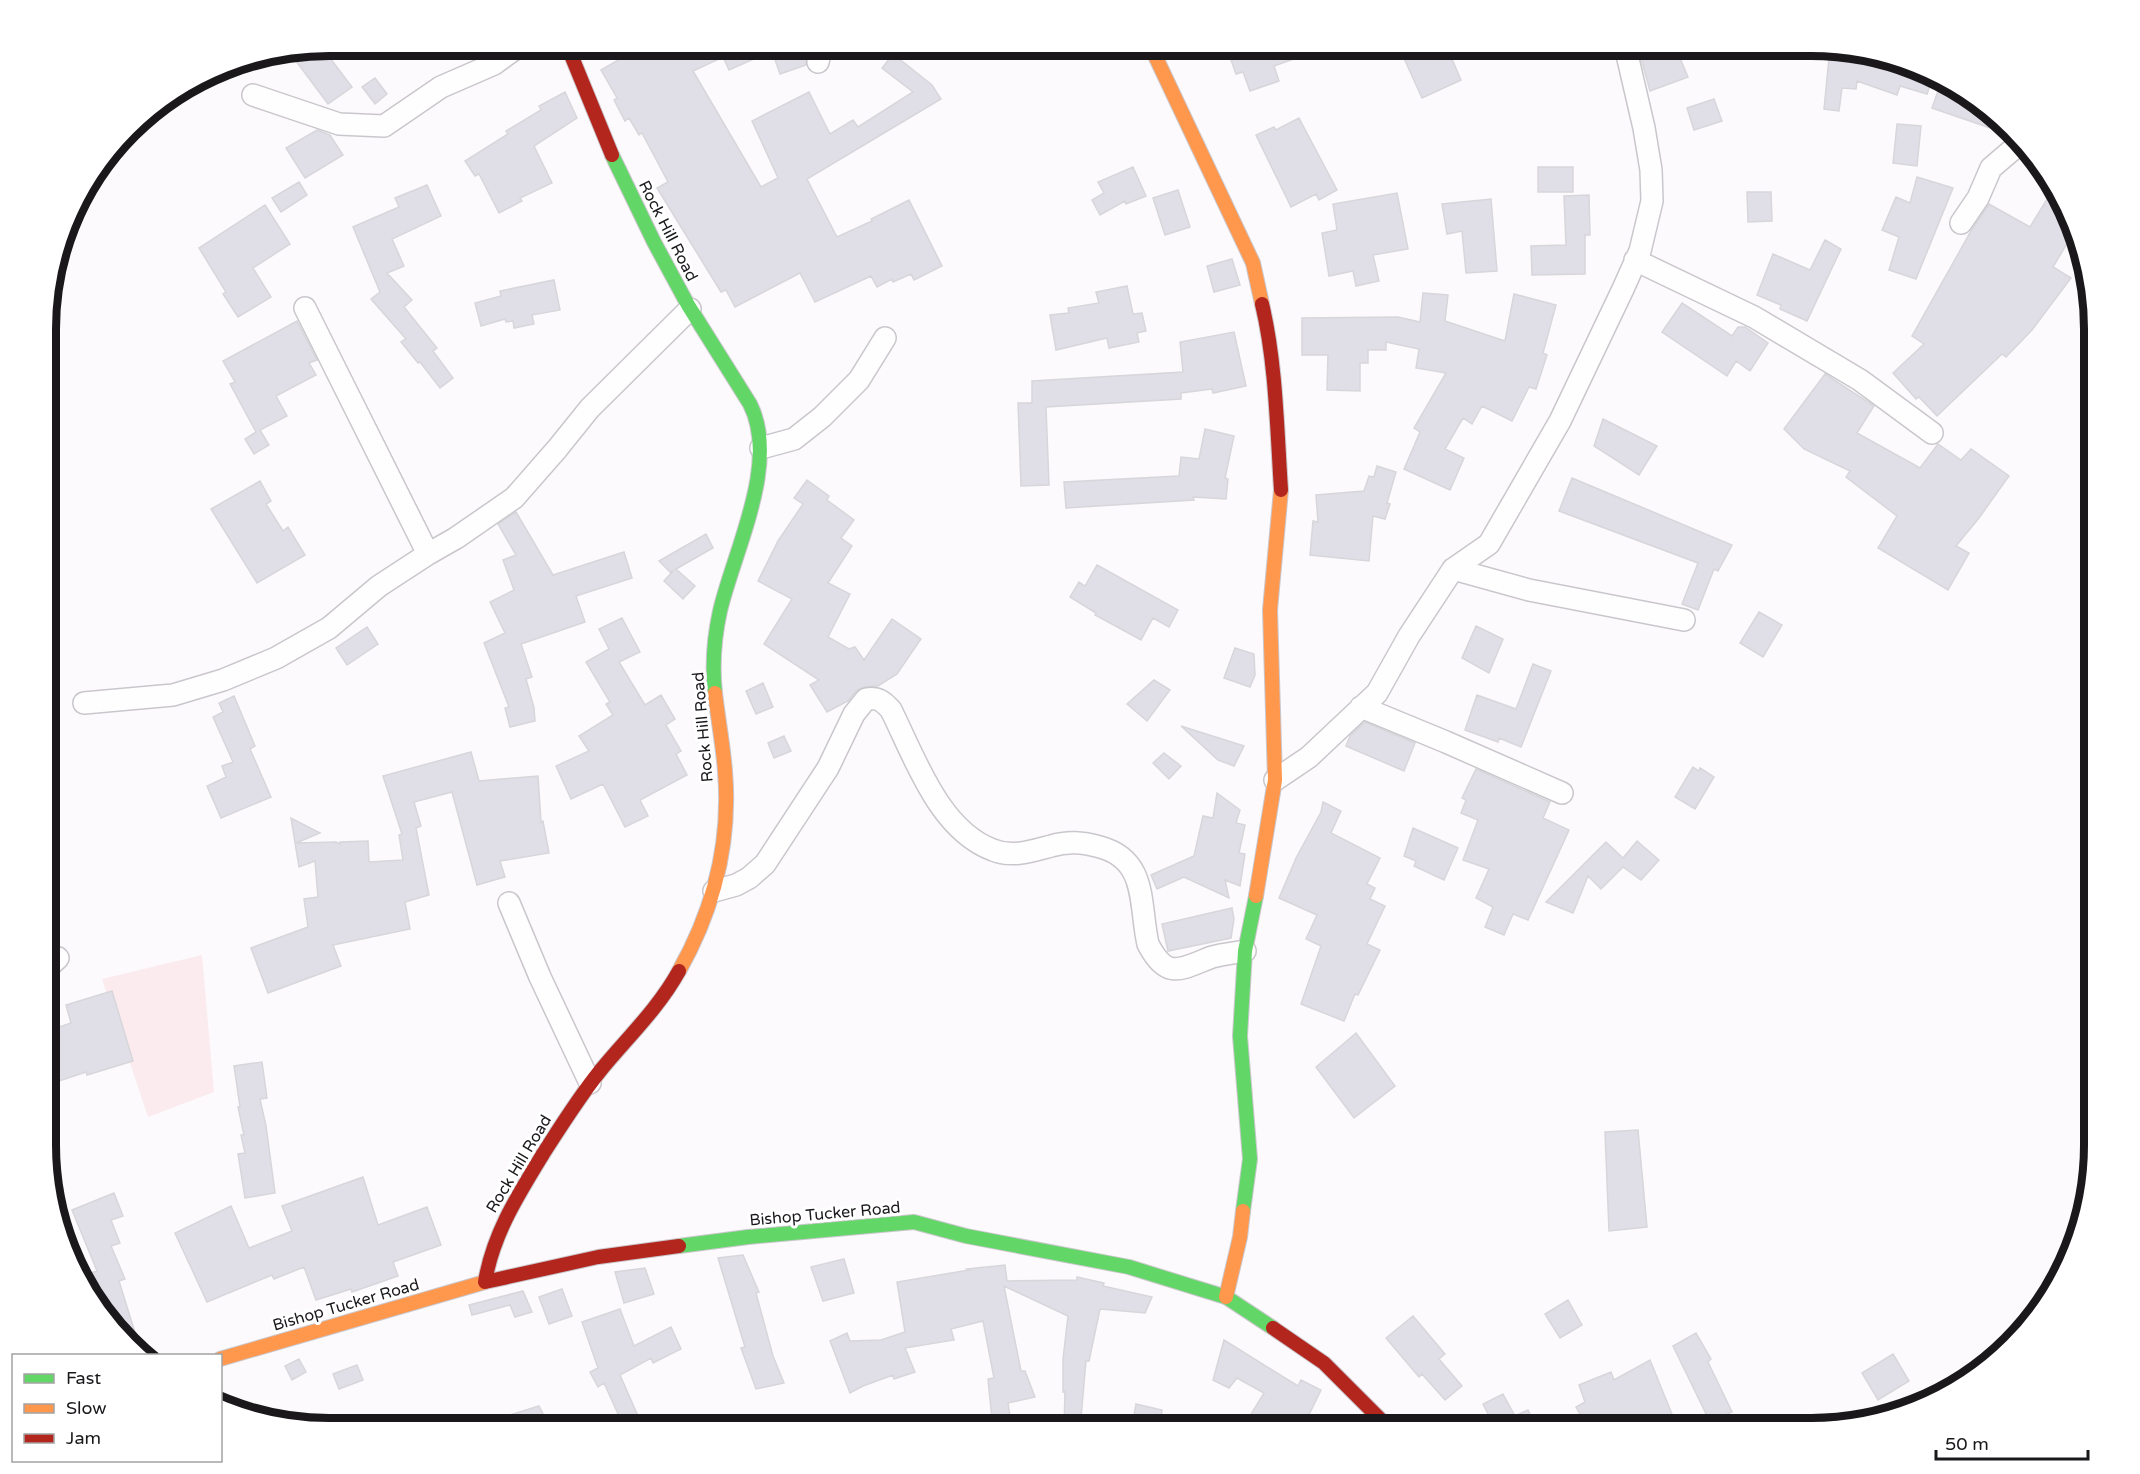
<svg xmlns="http://www.w3.org/2000/svg" width="2140" height="1474" font-family="'Varela Round',sans-serif">
<style>
.green{fill:#fbebee}
.building{fill:#e0dfe7;stroke:#d7d6da;stroke-width:1.5}
.lines{fill:none;stroke-linecap:round;stroke-linejoin:round}
.street-casing{stroke:#cac7cc;stroke-width:24}
.fast-casing{stroke:#cac7cc;stroke-width:16}
.slow-casing{stroke:#cac7cc;stroke-width:16}
.jam-casing{stroke:#cac7cc;stroke-width:16}
.street{stroke:#fffeff;stroke-width:21}
.fast{stroke:#63d668;stroke-width:14}
.slow{stroke:#ff974d;stroke-width:14}
.jam{stroke:#b3261e;stroke-width:14}
.labels{text-anchor:middle;dominant-baseline:central;stroke-width:6;stroke-linejoin:round;paint-order:stroke}
.street-label{font-size:16px;fill:#1b181c;stroke:#fff}
.rim{fill:none;stroke:#1b181c;stroke-width:8}
</style>
<rect width="100%" height="100%" fill="#fcfafd"/>
<path class="green" d="M202 955 214 1092 148 1117 102 979Z"/>
<path class="building" d="M644 45H806L808 49 806 65 780 74 772 51 729 70 723 57 693 71 761 187 778 178 752 121 809 92 830 134 853 120 858 127 913 92 882 68 893 54 932 85 941 99 807 179 837 237 872 221 871 219 909 200 942 266 914 280 911 274 893 282 892 279 877 287 871 276 815 302 800 273 735 307 726 290 721 292 657 188 668 182 642 133 639 135 629 118 625 121 614 100 617 98 601 70Z
M1234 45H1325V48L1274 66 1279 81 1250 91 1243 72 1236 74 1231 60 1238 57Z
M1398 45H1446L1461 80 1422 98Z
M321 46 352 87 328 104 290 53Z
M1675 46 1688 77 1650 91 1641 58Z
M1832 46 1869 53V56L1916 73 1917 68 1933 76 1927 94 1900 86 1897 95 1857 81 1856 89 1842 88 1839 111 1824 109 1829 58Z
M375 78 387 94 375 104 362 87Z
M1938 91 1993 115 2010 135 1932 108Z
M565 92 577 118 534 146 552 183 520 198 522 201 499 213 479 174 475 176 465 161 508 134 506 131 541 110 539 106Z
M1714 99 1722 121 1694 130 1687 108Z
M1299 118 1337 190 1319 200 1316 194 1291 207 1256 135 1274 127 1276 130Z
M1897 124 1921 126 1917 166 1893 163Z
M317 130 330 135 343 155 305 178 286 148Z
M1133 167 1146 196 1126 204 1125 201 1100 215 1092 200 1104 193 1098 182Z
M1538 167H1573V192H1538Z
M1917 177 1953 188 1916 279 1889 270 1899 237 1882 230 1896 197 1910 203Z
M299 182 307 195 281 212 272 198Z
M427 185 441 216 392 239 404 266 387 273 412 300 404 307 437 348 433 351 453 378 440 388 420 362 418 363 401 342 406 339 371 299 380 292 353 227 399 207 395 198Z
M1178 190 1190 227 1165 235 1153 198Z
M1747 192H1771L1772 221 1748 222Z
M1397 193 1408 249 1373 255 1379 281 1356 286 1353 271 1329 276 1322 233 1337 230 1333 204Z
M1589 195 1590 235H1585V274L1532 275 1531 246 1566 245 1564 196Z
M1491 199 1497 271 1466 273 1462 231 1447 234 1442 204Z
M2047 199 2068 211 2074 232 2053 267 2071 278 2032 330 2006 357 2002 354 1937 416 1919 397 1916 399 1893 373 1924 344 1912 336 1971 231 1989 204 2030 227Z
M265 205 290 244 253 268 271 297 238 317 223 294 226 292 199 248Z
M1825 240 1841 249 1807 321 1780 309 1781 305 1757 295 1773 254 1810 270Z
M1232 259 1240 285 1214 292 1207 266Z
M554 280 560 310 532 315 534 324 514 328 513 321 506 322 505 319 481 326 475 303 501 296 500 291Z
M1127 286 1133 314 1142 313 1146 331 1137 333 1139 342 1109 348 1107 338 1056 350 1050 315 1069 313 1068 308 1099 303 1096 292Z
M1423 293 1448 295 1445 321 1505 341 1514 294 1556 305 1543 353 1547 355 1536 389 1529 387 1512 421 1482 406 1472 424 1463 418 1445 449 1464 458 1450 490 1404 469 1420 432 1414 428 1446 373 1416 368 1419 349 1386 342V350H1368V363H1360V391L1327 390 1328 355H1302V318L1398 317 1420 322Z
M1682 303 1732 336 1738 327H1745L1768 343 1750 371 1736 361 1727 376 1662 332Z
M297 321 317 360 309 363 316 375 276 396 287 416 260 430 269 445 254 454 245 439 256 432 230 384 235 382 223 361Z
M1234 332 1246 386 1213 393 1212 389 1181 393V399L1046 407 1049 485 1021 486 1018 403H1032V381L1183 372 1180 342Z
M1825 374 1874 406 1857 433 1920 468 1938 444 1961 460 1971 449 2009 476 1979 518 1956 546 1969 553 1948 590 1878 548 1897 516 1846 477 1850 471 1804 449 1784 429Z
M1603 419 1657 446 1639 475 1594 446Z
M1205 429 1234 436 1225 478 1228 479 1226 499 1193 497 1194 500 1066 508 1064 482 1179 476 1181 457 1199 459Z
M1377 466 1396 472 1387 503 1390 504 1385 519 1373 516 1369 561 1310 555 1313 521 1318 522 1316 495 1364 491 1369 476 1374 477Z
M1572 478 1732 545 1718 571 1714 569 1698 610 1682 604 1698 563 1559 511Z
M807 480 829 496 827 500 854 520 841 538 852 546 828 583 850 594 828 637 849 649 855 647 864 660 892 619 921 639 897 674 878 686 864 687 856 691 848 701 827 712 810 685 819 680 764 644 792 599 758 581 778 541 803 504 794 498Z
M260 481 271 501 266 504 283 531 288 527 305 555 257 583 211 509Z
M516 512 553 575 624 552 632 578 576 596 585 622 521 644 532 677 526 679 534 708 535 721 510 727 505 708 509 707 484 643 505 633 490 602 514 590 503 560 516 555 498 524Z
M706 534 713 548 676 569 695 586 683 599 664 581 673 571 670 572 659 561Z
M1097 565 1178 610 1169 627 1153 618 1141 640 1095 615 1096 613 1070 597 1079 582 1085 586Z
M1759 612 1782 625 1763 657 1740 643Z
M622 618 640 652 619 662 645 705 661 695 675 719 666 725 681 751 676 754 687 775 640 800 648 816 625 827 603 784 571 799 556 766 589 751 579 736 613 715 606 704 610 702 586 662 609 649 599 629Z
M1476 626 1503 639 1489 673 1462 658Z
M367 627 378 644 347 665 336 648Z
M1235 648 1254 654 1255 675 1250 687 1224 678Z
M1533 664 1551 671 1521 747 1499 738 1498 742 1465 730 1477 695 1516 709Z
M1154 680 1170 690 1147 721 1127 704Z
M763 683 773 707 756 714 746 691Z
M234 696 255 746 250 749 271 797 221 818 207 786 226 777 222 766 233 762 213 717 223 712 219 703Z
M1365 722 1415 743 1404 771 1346 746 1350 736Z
M1181 726 1244 746 1234 766 1218 760Z
M784 736 791 751 774 758 768 743Z
M471 752 479 781 538 776 541 822 543 821 549 853 500 861 505 877 477 885 452 792 414 802 421 826 416 828 429 895 405 902 410 929 333 945 341 966 268 993 251 948 308 927 304 899 318 897 315 861 299 867 291 818 320 833 296 843 336 842 340 844V842L368 841 369 862 403 860 399 835 402 834 383 776Z
M1164 753 1181 766 1169 779 1153 763Z
M1693 767 1699 771 1700 768 1714 777 1695 809 1675 797Z
M1476 769 1550 802 1543 818 1569 830 1528 920 1513 914 1504 935 1485 927 1493 907 1476 898 1489 869 1463 860 1478 820 1461 813 1466 800 1462 798Z
M1217 793 1240 810 1236 823 1245 825 1239 853 1245 854 1240 886 1225 880 1229 898 1184 877 1157 889 1151 875 1194 856 1203 816 1213 818Z
M1323 802 1341 811 1331 833 1380 858 1367 884 1375 888 1370 899 1385 906 1367 944 1380 950 1358 995 1355 994 1344 1021 1301 1004 1321 946 1306 939 1317 915 1279 898 1296 858 1321 812Z
M1413 828 1458 848 1444 880 1414 866 1416 861 1404 856Z
M1637 841 1659 860 1641 880 1623 867 1601 889 1588 876 1573 913 1546 902 1606 842 1623 858Z
M1232 908 1234 919 1231 938 1168 951 1162 924Z
M112 991 133 1061 87 1075 86 1072 47 1085V1031L71 1023 66 1005Z
M1356 1033 1395 1086 1354 1118 1316 1067Z
M262 1062 267 1098 260 1099 266 1126 275 1193 245 1198 238 1154 245 1153 241 1135H244L238 1107H240L234 1066Z
M1638 1130 1647 1227 1609 1231 1605 1132Z
M363 1177 378 1225 427 1207 441 1245 393 1262 398 1276 352 1292 351 1289 316 1300 304 1267 274 1279 272 1275 207 1302 175 1233 231 1206 249 1248 292 1231 282 1206Z
M114 1193 123 1216 111 1220 120 1243 111 1246 125 1279 119 1281 142 1355 83 1287 79 1277 97 1271 72 1210Z
M743 1255 759 1292 756 1293 773 1356 784 1383 756 1389 741 1348 745 1347 718 1258Z
M844 1259 854 1293 823 1301 811 1267Z
M1005 1265 1007 1281 1077 1280V1277L1104 1283 1103 1286 1152 1297 1145 1313 1100 1309 1089 1361H1086L1080 1429H1064L1065 1391 1063 1392V1359L1068 1316 1004 1286 1021 1371H1025L1035 1397 1008 1403 1012 1429H993L988 1379 994 1378 983 1321 951 1329 954 1340 905 1348 915 1372 894 1379 893 1375 863 1386 850 1393 830 1341 847 1333 850 1341 881 1340 905 1332 897 1282 969 1270 967 1269Z
M645 1268 654 1294 624 1303 615 1272Z
M562 1289 572 1316 549 1324 539 1297Z
M523 1291 532 1312 515 1317 510 1305 472 1315 469 1305Z
M1568 1300 1582 1325 1560 1338 1545 1314Z
M620 1309 634 1346 671 1327 681 1349 653 1363 651 1358 620 1375 638 1416 623 1425 604 1383 598 1387 590 1372 598 1368 582 1322Z
M1413 1316 1445 1354 1439 1359 1462 1386 1445 1400 1422 1374 1419 1377 1386 1338Z
M1696 1333 1711 1359 1708 1362 1732 1412 1710 1422 1673 1346Z
M1224 1340 1298 1386 1301 1380 1321 1390 1302 1429H1295L1276 1420 1271 1429H1242L1264 1393 1237 1378 1229 1388 1213 1380Z
M1893 1354 1909 1381 1878 1400 1862 1373Z
M299 1359 306 1372 292 1380 285 1366Z
M1650 1360 1678 1429H1588L1576 1407 1585 1402 1579 1385 1611 1372 1614 1380Z
M357 1365 363 1380 339 1389 333 1374Z
M1503 1394 1515 1416 1528 1410 1537 1429H1458L1488 1414 1483 1404Z
M1136 1404 1162 1410 1160 1428 1133 1421Z
M539 1406 551 1429 516 1428 510 1415Z"/>
<g class="lines">
<defs>
<path id="street" d="M818 62 822 45
M253 95 339 124 384 126 441 87 494 64 520 45
M1961 223 1978 198 1991 168 2018 145
M1635 260 1754 317 1860 380 1932 433
M305 308 428 554
M761 448 794 439 822 417 859 380 885 338
M1453 569 1529 590 1684 620
M84 703 173 695 223 680 276 658 329 628 379 586 428 554 456 538 514 498 557 449 590 408 690 309
M1361 707 1446 742 1562 793
M1275 780 1309 757 1377 693 1409 636 1453 569 1489 544 1560 421 1623 289 1640 251 1652 201 1651 170 1644 128 1625 46
M714 891 736 885 749 878 765 864 828 768 854 714 866 699C878 697 883 701 891 710 915 758 939 830 993 850 1012 858 1032 851 1051 846 1068 841 1082 842 1100 847 1148 860 1139 904 1148 944 1167 981 1181 969 1212 957 1222 954 1234 953 1245 951
M509 903 540 977 590 1083
M47 968 58 958"/>
<path id="fast" d="M612 155 654 242 688 305 750 404C780 463 734 551 720 611 714 638 712 665 715 693
M1243 1211 1250 1159 1240 1036 1245 951 1256 896
M679 1246 748 1237 914 1222 966 1236 1129 1267 1226 1297 1273 1328"/>
<path id="slow" d="M1150 45 1253 263 1262 304
M1256 896 1275 780 1270 610 1281 490
M679 971C714 909 731 843 725 771 723 745 718 719 715 693
M1226 1297 1240 1237 1243 1211
M220 1359 485 1282"/>
<path id="jam" d="M567 45 612 155
M1262 304C1276 362 1277 430 1281 490
M485 1282C493 1234 518 1195 543 1154 561 1126 579 1097 600 1071 627 1038 658 1009 679 971
M485 1282 598 1257 679 1246
M1273 1328 1324 1363 1390 1429"/>
</defs>
<use href="#street" class="street-casing"/>
<use href="#fast" class="fast-casing"/>
<use href="#slow" class="slow-casing"/>
<use href="#jam" class="jam-casing"/>
<use href="#street" class="street"/>
<use href="#fast" class="fast"/>
<use href="#slow" class="slow"/>
<use href="#jam" class="jam"/>
</g>
<g class="labels">
<g class="street-label">
<text transform="translate(668 231) rotate(63)">Rock Hill Road</text>
<text transform="translate(703 727) rotate(-95)">Rock Hill Road</text>
<text transform="translate(519 1164) rotate(-59)">Rock Hill Road</text>
<text transform="translate(825 1214) rotate(-5)">Bishop Tucker Road</text>
<text transform="translate(346 1305) rotate(-16)">Bishop Tucker Road</text>
</g>
</g>
<path d="M0 0H2140V1474H0ZM329 56H1811A273 273 0 0 1 2084 329V1145A273 273 0 0 1 1811 1418H329A273 273 0 0 1 56 1145V329A273 273 0 0 1 329 56Z" fill="#fff" fill-rule="evenodd"/>
<path class="rim" d="M329 56H1811A273 273 0 0 1 2084 329V1145A273 273 0 0 1 1811 1418H329A273 273 0 0 1 56 1145V329A273 273 0 0 1 329 56Z"/>
<rect x="12" y="1354" width="210" height="108" fill="#ffffff" stroke="#a4a3a4" stroke-width="1.5"/>
<rect x="24" y="1374" width="30" height="9" fill="#63d668" stroke="#a4a3a4" stroke-width="1.5"/>
<text x="66" y="1384" font-size="18" fill="#1b181c">Fast</text>
<rect x="24" y="1404" width="30" height="9" fill="#ff974d" stroke="#a4a3a4" stroke-width="1.5"/>
<text x="66" y="1414" font-size="18" fill="#1b181c">Slow</text>
<rect x="24" y="1434" width="30" height="9" fill="#b3261e" stroke="#a4a3a4" stroke-width="1.5"/>
<text x="66" y="1444" font-size="18" fill="#1b181c">Jam</text>
<path d="M1936 1450v9h152v-9" fill="none" stroke="#1b181c" stroke-width="3"/>
<text x="1945" y="1450" font-size="18" fill="#1b181c" stroke="#ffffff" stroke-width="4.5" paint-order="stroke">50 m</text>
</svg>
